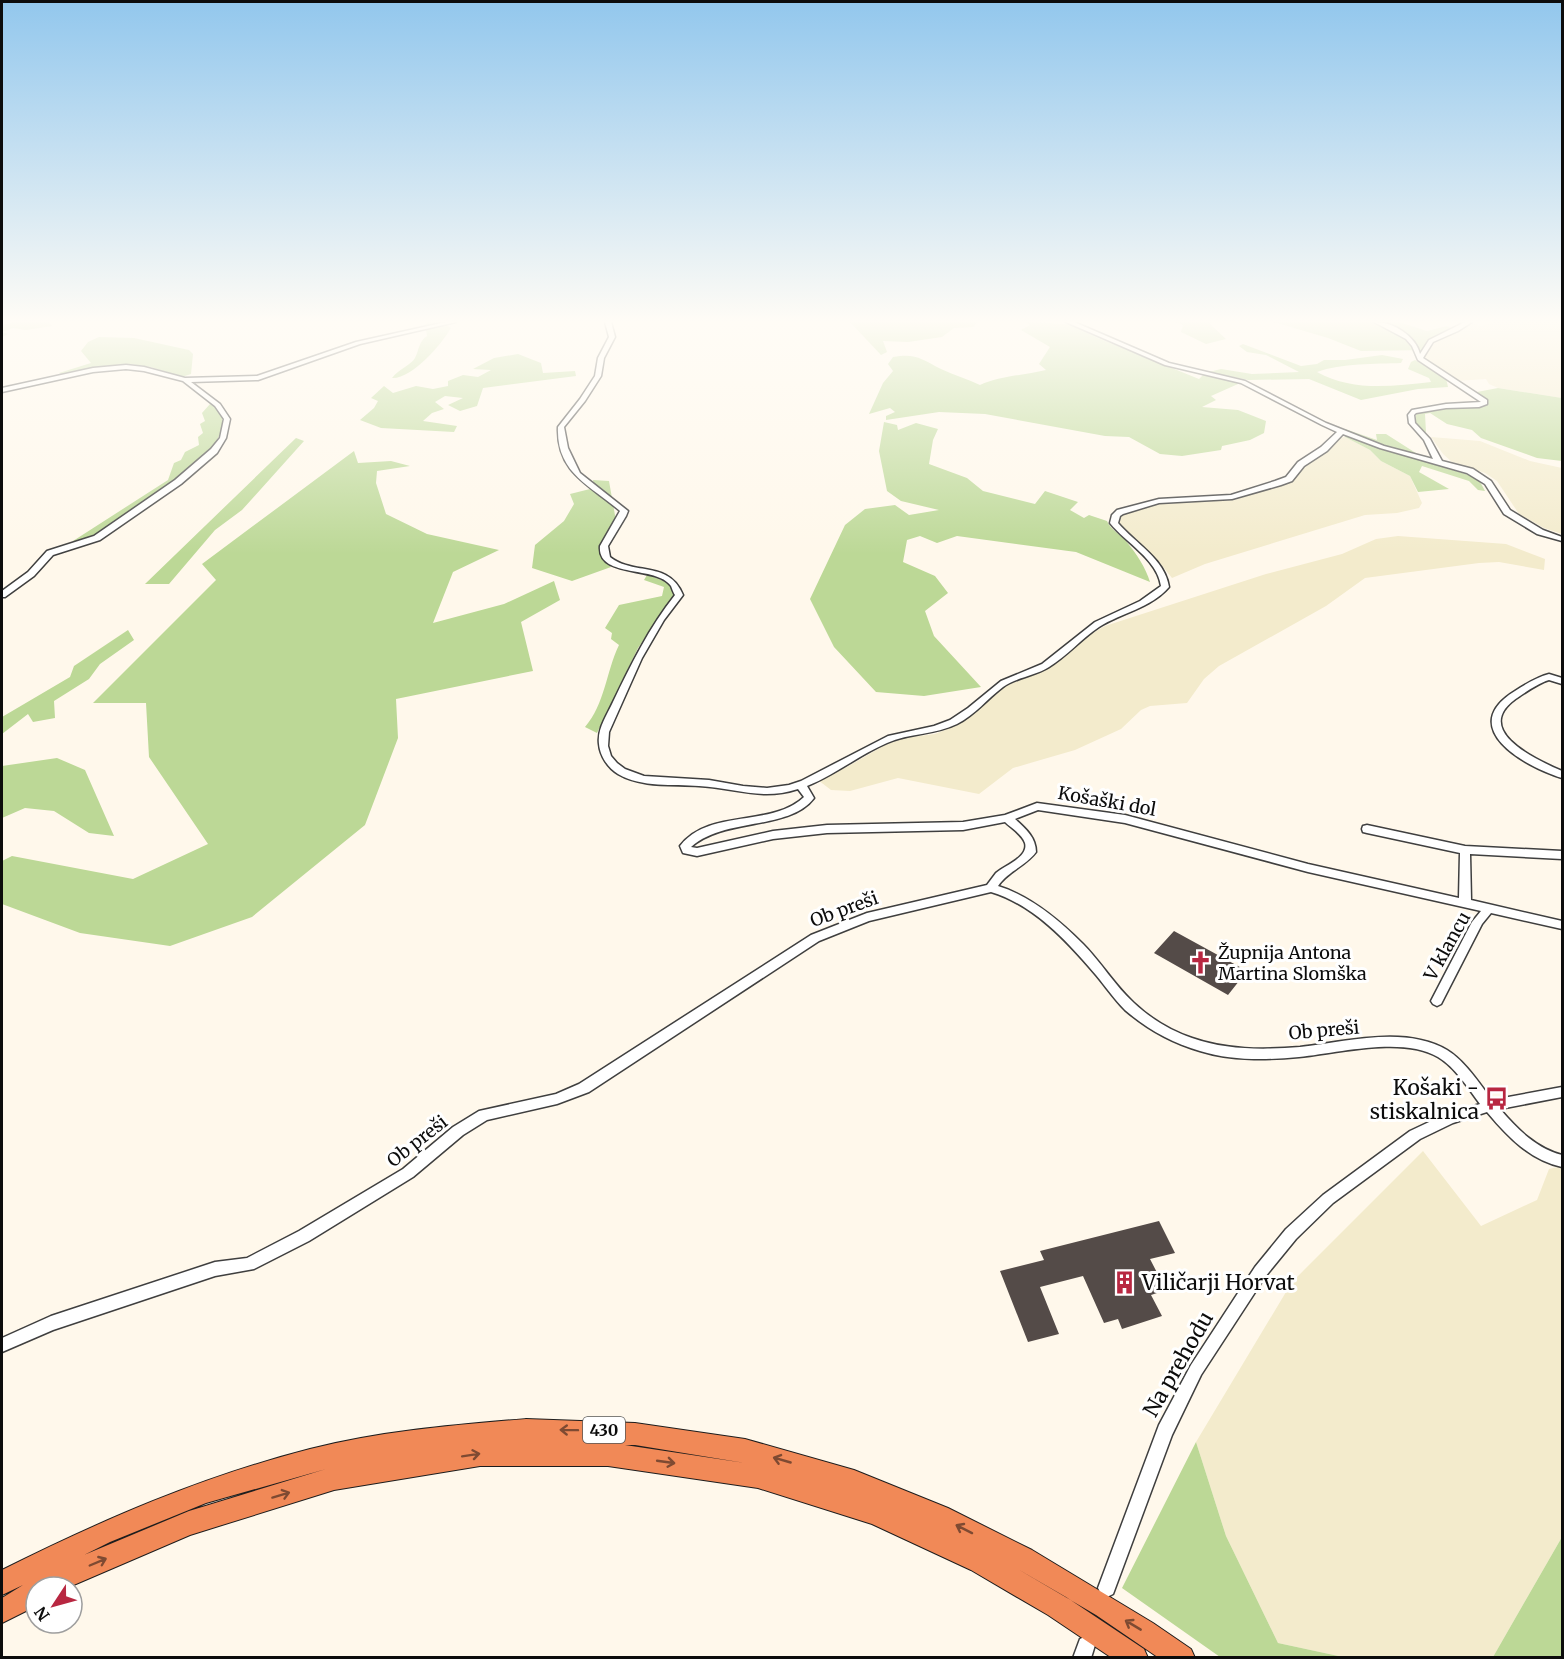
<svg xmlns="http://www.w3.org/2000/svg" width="1564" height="1659" font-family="Merriweather,serif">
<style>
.farmland{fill:#f3ebcc}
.forest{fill:#bcd896}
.building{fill:#544b48}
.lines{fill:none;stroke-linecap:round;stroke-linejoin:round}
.minor-casing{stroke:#3f3f3f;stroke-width:3}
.highway-casing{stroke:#1d1d1d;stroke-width:2}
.minor{fill:#fff;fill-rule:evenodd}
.highway{fill:#f18957;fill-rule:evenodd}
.oneway{stroke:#7e4a32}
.labels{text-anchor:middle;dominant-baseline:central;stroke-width:6;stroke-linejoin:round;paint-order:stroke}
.shield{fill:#fff;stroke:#555;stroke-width:1.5}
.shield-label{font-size:16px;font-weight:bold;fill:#0c0c0c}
.street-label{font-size:18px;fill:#0c0c0c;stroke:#fff}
.poi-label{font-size:18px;fill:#0c0c0c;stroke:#fff;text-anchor:start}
.near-poi-label{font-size:21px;fill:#0c0c0c;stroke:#fff;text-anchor:end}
.near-street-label{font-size:21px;fill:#0c0c0c;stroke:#fff}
</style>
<rect width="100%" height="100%" fill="#fff8eb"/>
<path class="farmland" d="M1494 322H1562V398L1498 388 1489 384 1486 379 1456 381 1424 360 1426 350 1433 340 1457 331 1471 323 1481 326Z
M1345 437 1370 450 1381 461 1410 476 1422 503 1419 508 1397 513 1365 515 1205 564 1172 578 1155 557 1118 527 1116 520 1122 513 1140 508 1160 504 1235 500 1292 480 1305 465 1320 455 1338 438Z
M1431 437 1480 441 1530 461 1562 468V534L1544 528 1519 514 1497 481 1485 473 1452 462 1443 454Z
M1398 536 1506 544 1545 559 1544 570 1499 562 1479 563 1365 578 1326 606 1219 666 1204 679 1187 703 1150 706 1141 710 1121 729 1075 750 1013 768 979 794 898 778 850 791 831 790 818 780 847 767 885 745 904 738 935 734 955 726 1005 686 1041 672 1082 639 1105 626 1266 574 1342 554 1376 539Z
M1423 1151 1481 1226 1537 1200 1549 1169 1562 1166V1537L1493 1657H1343L1278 1643 1226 1536 1196 1442 1292 1282Z"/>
<path class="forest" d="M16 322H48L52 326 26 330 13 328 2 332 8 334 2 337V325Z
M429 322H442L451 328C441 345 412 379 392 378 399 369 411 365 415 358 419 350 419 341 427 336L425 324Z
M850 322H980H977L974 327 954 328 942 337 908 342 883 341 887 352 881 355Z
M1025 322 1068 324 1098 338 1199 379 1204 374 1237 381 1238 384 1211 396 1216 400 1202 407 1238 410 1266 421 1264 433 1250 440 1222 446 1221 450 1182 456 1160 454 1129 437 1105 436 985 414 939 412 886 420V416L895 412 890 408 869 414 883 383 893 371 888 364 893 357C916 353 921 359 941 369 954 375 967 379 980 385 1000 376 1025 375 1046 370L1039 364 1050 347 1021 330 1030 325Z
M1175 322H1212L1210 324 1226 339 1206 344 1181 332 1183 325Z
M1274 322H1399L1427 331 1447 326 1457 331 1434 340 1426 350 1361 351 1328 338Z
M99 337 134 338 189 350 193 354 191 374 182 377 151 367 130 364 64 376 59 373 91 363 81 351 88 342Z
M1243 344 1301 366 1317 364 1324 360H1345L1382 355 1403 359 1401 363C1376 364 1341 363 1317 372 1353 392 1392 386 1431 382L1429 378 1408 369 1411 362 1415 360 1446 378 1448 387 1418 389 1361 400 1309 379 1248 380 1209 372 1221 369 1252 374 1299 372 1266 355 1247 352 1239 346Z
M518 354 541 363 543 373 575 371 576 376 483 388 477 406 460 411 448 405 463 398 445 396 435 402 444 409 432 413 423 421 457 426 454 432 381 428 360 420 374 408 378 401 371 398 384 386 393 393 416 386 433 389 448 386V381L463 375 478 377 491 370 473 369 494 358Z
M1498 388 1562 398V461L1537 458 1481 438 1472 430 1447 424 1430 413 1425 414 1426 432 1421 431 1414 423 1417 412 1447 406 1487 405 1488 401 1477 392Z
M210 404 220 410C223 420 224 426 219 436 205 468 113 526 81 543L73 541 168 480 174 463 181 460 185 452 199 445 198 437 203 433 200 424 205 421 202 413Z
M884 422 897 425 898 430 916 423 938 429 933 440 929 464 967 478 983 491 1035 504 1045 491 1078 502 1070 510 1084 518 1089 515 1107 521C1111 530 1120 534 1126 541 1136 553 1146 568 1150 582L1076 552 957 536 937 543 920 536 907 540 903 562 935 576 948 593 925 611 934 636 981 687 924 696 876 692 834 647 810 599 845 525 865 509 895 505 909 515 939 510 901 501 887 491 879 451Z
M1345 429 1377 440 1376 434H1386L1433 464 1478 478 1485 491 1478 490 1469 481 1422 466 1419 472 1449 489 1418 492 1410 476 1381 461 1370 450 1345 437Z
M296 438 304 441 242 510 215 530 169 584H145Z
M354 451 358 463 391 461 410 466 377 471 376 483 386 514 427 534 499 550 453 572 433 623 504 604 554 581 560 600 521 622 533 671 396 699 398 738 365 825 252 917 170 946 80 933 2 904V861L12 856 133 879 208 844 149 757 146 703H93L216 580 202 564Z
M593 480 609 481 616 521C603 539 591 549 611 567L572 581 532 568 535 545 564 521 574 504 570 494 594 488Z
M647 575C659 579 673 582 675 596L669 602 638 648 597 733 585 727C605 704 606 672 619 645L611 639 612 633 605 628 619 605 662 596 664 587 644 580Z
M128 630 134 640 100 664 89 679 54 701 55 718 33 722 28 714 2 734V717L70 677 74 666Z
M57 758 85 770 114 836 89 833 54 811 25 808 2 818V766Z
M1196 1442 1226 1536 1278 1643 1343 1657H1220L1122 1588Z
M1562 1537V1657H1493Z"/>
<path class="building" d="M1174 931 1247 971 1228 995 1154 953Z
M1159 1221 1175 1253 1150 1259 1166 1290 1151 1295 1162 1316 1122 1329 1118 1319 1104 1323 1083 1276 1040 1287 1059 1334 1028 1342 1000 1271 1044 1260 1040 1251Z"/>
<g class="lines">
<defs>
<path id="minor" d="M446 322H456L360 344 258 380 191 382 220 404 230 419 226 438 217 453 181 484 100 540 53 555 34 576 5 597H2V591L28 572 47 551 94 536 175 480 211 449 220 438 224 419 215 406 183 381 144 371 126 369 93 372 2 392V388L93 368 126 365 144 367 185 378 257 376 356 342Z
M605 322H611L615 337 604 358 601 376 585 401 564 427 568 448 580 473 628 511 626 516 608 546 610 557C634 576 669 560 683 595L664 620 642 658 609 732 608 746 611 756 617 763 625 769 644 776 709 780 743 786 767 788 789 785 801 781 888 736 934 726 950 720 968 708 1001 681 1042 664 1095 622 1140 601 1161 586C1157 559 1126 543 1110 523L1112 515 1117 510 1159 499 1231 495 1275 481 1286 477 1298 462 1321 447 1337 432 1322 425 1241 383 1165 365 1066 322H1074L1169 363 1245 381 1326 423 1384 446 1433 459 1424 440 1409 423 1408 415 1412 410 1446 404 1481 402 1418 360 1412 346 1406 339 1374 322C1392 321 1416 336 1420 354L1429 340 1465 322H1472L1458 331 1433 342 1423 358 1487 400V404L1479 407 1446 408 1416 413 1414 415 1415 423 1430 439 1442 461 1473 469 1491 481 1510 510 1543 530 1562 537V541L1537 534 1504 514 1485 484 1467 473 1380 448 1343 434 1327 451 1304 466 1292 481 1281 485 1232 499 1159 503 1123 514 1120 516 1118 523C1135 543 1165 559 1169 587 1151 608 1121 613 1099 627 1081 639 1067 656 1049 667 1035 676 1017 677 1003 687 987 699 975 715 957 724 935 735 909 733 887 743 859 755 835 775 807 786L814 798C789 831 725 817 691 847L697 848 773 831 827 825 963 822 1005 815 1037 803 1125 815 1308 864 1459 898 1460 853 1367 833 1363 832 1362 829 1363 826 1367 825 1465 846 1562 851V859L1470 854 1471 900 1562 921V929L1491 913 1482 924 1441 1004 1437 1006 1433 1004 1431 1001 1472 922 1481 911 1308 872 1125 823 1038 810 1015 819C1025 828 1036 837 1036 852 1026 866 1008 871 998 886 1031 896 1060 921 1083 944 1101 962 1115 986 1134 1003 1150 1018 1171 1031 1192 1038 1226 1050 1263 1050 1300 1047 1345 1042 1405 1025 1447 1050 1465 1061 1479 1083 1492 1100L1562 1087V1097L1500 1109C1518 1130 1536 1148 1562 1155V1167C1530 1160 1508 1137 1487 1112L1453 1123 1420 1139 1333 1203 1296 1239 1265 1277 1201 1375 1172 1435 1113 1594 1107 1597 1101 1594 1098 1588 1159 1425 1191 1365 1255 1267 1286 1229 1323 1195 1410 1131 1444 1115 1480 1104C1468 1088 1455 1067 1438 1057 1403 1036 1338 1053 1299 1057 1266 1060 1232 1061 1200 1051 1172 1043 1147 1029 1125 1010 1115 1000 1106 987 1096 975 1068 942 1034 905 991 892L869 921 819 941 589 1092 557 1104 487 1120 463 1135 413 1177 309 1241 254 1269 215 1276 53 1330 2 1352V1338L51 1316 215 1262 247 1258 299 1231 403 1169 453 1127 479 1111 556 1094 579 1084 811 935 867 913 987 885C990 881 993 877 996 873 1004 866 1029 857 1025 843 1022 834 1011 828 1005 822L963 830 827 833 773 839 697 856 683 853 680 846C709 808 771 828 804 797L798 789C762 801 735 788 699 786 673 784 642 788 618 774 608 768 600 756 599 744 597 729 607 715 613 702 631 664 649 628 675 595 674 594 671 586 671 586 656 565 597 579 600 546L620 511C592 486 556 474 558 427L580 399 595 376 598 358 609 337Z
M1549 674 1562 678V684L1549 680C1539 683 1529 690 1520 696 1469 728 1532 758 1562 771V778C1523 766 1456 727 1515 691 1526 684 1537 677 1549 674Z
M1086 1636 1092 1639 1095 1645 1091 1658H1073L1080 1639Z"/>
<path id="highway" d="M526 1419 635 1423 745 1439 854 1470 948 1508 1032 1550 1153 1623 1191 1649 1195 1658H1159L1096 1615 1009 1564 1066 1597 1144 1649 1148 1658H1112L1048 1615 971 1570 872 1524 758 1488 608 1466H480L334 1490 190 1535 69 1587H36V1606L2 1623V1598L23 1585 2 1595V1570C102 1520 201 1477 310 1449 381 1431 454 1425 526 1419ZM625 1445H635L745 1463ZM326 1469 189 1511 84 1555 110 1542 206 1503Z"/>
</defs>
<use href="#minor" class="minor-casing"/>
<use href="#highway" class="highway-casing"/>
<use href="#minor" class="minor"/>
<use href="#highway" class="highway"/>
</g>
<defs><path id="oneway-shaft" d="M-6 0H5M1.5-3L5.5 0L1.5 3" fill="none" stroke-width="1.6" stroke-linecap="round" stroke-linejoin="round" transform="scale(1.5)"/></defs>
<g class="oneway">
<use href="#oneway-shaft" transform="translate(569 1430) rotate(-179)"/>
<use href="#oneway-shaft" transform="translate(471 1455) rotate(-9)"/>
<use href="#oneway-shaft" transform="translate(782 1460) rotate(-164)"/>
<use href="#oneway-shaft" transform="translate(666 1462) rotate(8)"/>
<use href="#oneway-shaft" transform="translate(281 1495) rotate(-17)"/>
<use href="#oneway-shaft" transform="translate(964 1529) rotate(-153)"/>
<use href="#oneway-shaft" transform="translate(98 1562) rotate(-23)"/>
<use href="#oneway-shaft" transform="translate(1133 1625) rotate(-149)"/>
</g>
<linearGradient id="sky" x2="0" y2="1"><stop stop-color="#92c7ed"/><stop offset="0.58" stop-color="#fffcf6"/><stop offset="1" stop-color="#fffcf6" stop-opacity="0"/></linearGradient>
<rect width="1564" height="554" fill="url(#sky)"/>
<defs>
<symbol id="church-bare" viewBox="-9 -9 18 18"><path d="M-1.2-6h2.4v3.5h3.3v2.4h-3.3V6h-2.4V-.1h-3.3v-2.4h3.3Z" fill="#b82741" stroke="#fff" stroke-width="2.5" paint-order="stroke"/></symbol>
<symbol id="bus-bare" viewBox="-9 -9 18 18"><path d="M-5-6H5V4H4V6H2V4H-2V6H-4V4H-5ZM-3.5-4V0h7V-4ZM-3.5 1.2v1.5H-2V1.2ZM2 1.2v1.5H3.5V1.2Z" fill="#b82741" stroke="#fff" stroke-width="2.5" paint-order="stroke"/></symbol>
<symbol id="building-bare" viewBox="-9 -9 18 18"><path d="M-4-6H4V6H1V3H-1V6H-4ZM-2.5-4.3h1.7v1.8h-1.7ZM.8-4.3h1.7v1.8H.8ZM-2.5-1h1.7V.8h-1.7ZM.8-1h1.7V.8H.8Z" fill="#b82741" stroke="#fff" stroke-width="2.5" paint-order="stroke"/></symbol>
</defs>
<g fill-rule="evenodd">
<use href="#church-bare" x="1184" y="946" width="33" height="33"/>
<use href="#bus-bare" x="1480" y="1082" width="33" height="33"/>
<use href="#building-bare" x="1108" y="1266" width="33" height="33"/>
</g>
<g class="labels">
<rect class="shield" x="583" y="1417" width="42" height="26" rx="4.5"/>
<g class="shield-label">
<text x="604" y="1430">430</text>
</g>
<g class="street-label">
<text transform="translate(1107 801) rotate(10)">Košaški dol</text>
<text transform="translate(844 909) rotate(-20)">Ob preši</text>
<text transform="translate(1447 946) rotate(-61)">V klancu</text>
<text transform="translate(1324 1030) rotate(-5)">Ob preši</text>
<text transform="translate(417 1141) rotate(-38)">Ob preši</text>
</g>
<g class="poi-label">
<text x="1218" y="952">Župnija Antona<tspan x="1218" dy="21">Martina Slomška</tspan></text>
</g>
<g class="near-poi-label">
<text x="1479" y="1087">Košaki -<tspan x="1479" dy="24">stiskalnica</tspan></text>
<text x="1142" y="1282" text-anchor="start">Viličarji Horvat</text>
</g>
<g class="near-street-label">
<text transform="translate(1178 1364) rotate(-60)">Na prehodu</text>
</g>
</g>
<rect width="1564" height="1659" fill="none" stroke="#0c0c0c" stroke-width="6"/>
<g transform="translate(54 1605) rotate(234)"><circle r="28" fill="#ffffff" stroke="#9e9e9e" stroke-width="1.5"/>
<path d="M0-4.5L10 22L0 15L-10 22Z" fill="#b82741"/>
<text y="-9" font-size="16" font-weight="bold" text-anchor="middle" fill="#0c0c0c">N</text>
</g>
</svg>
